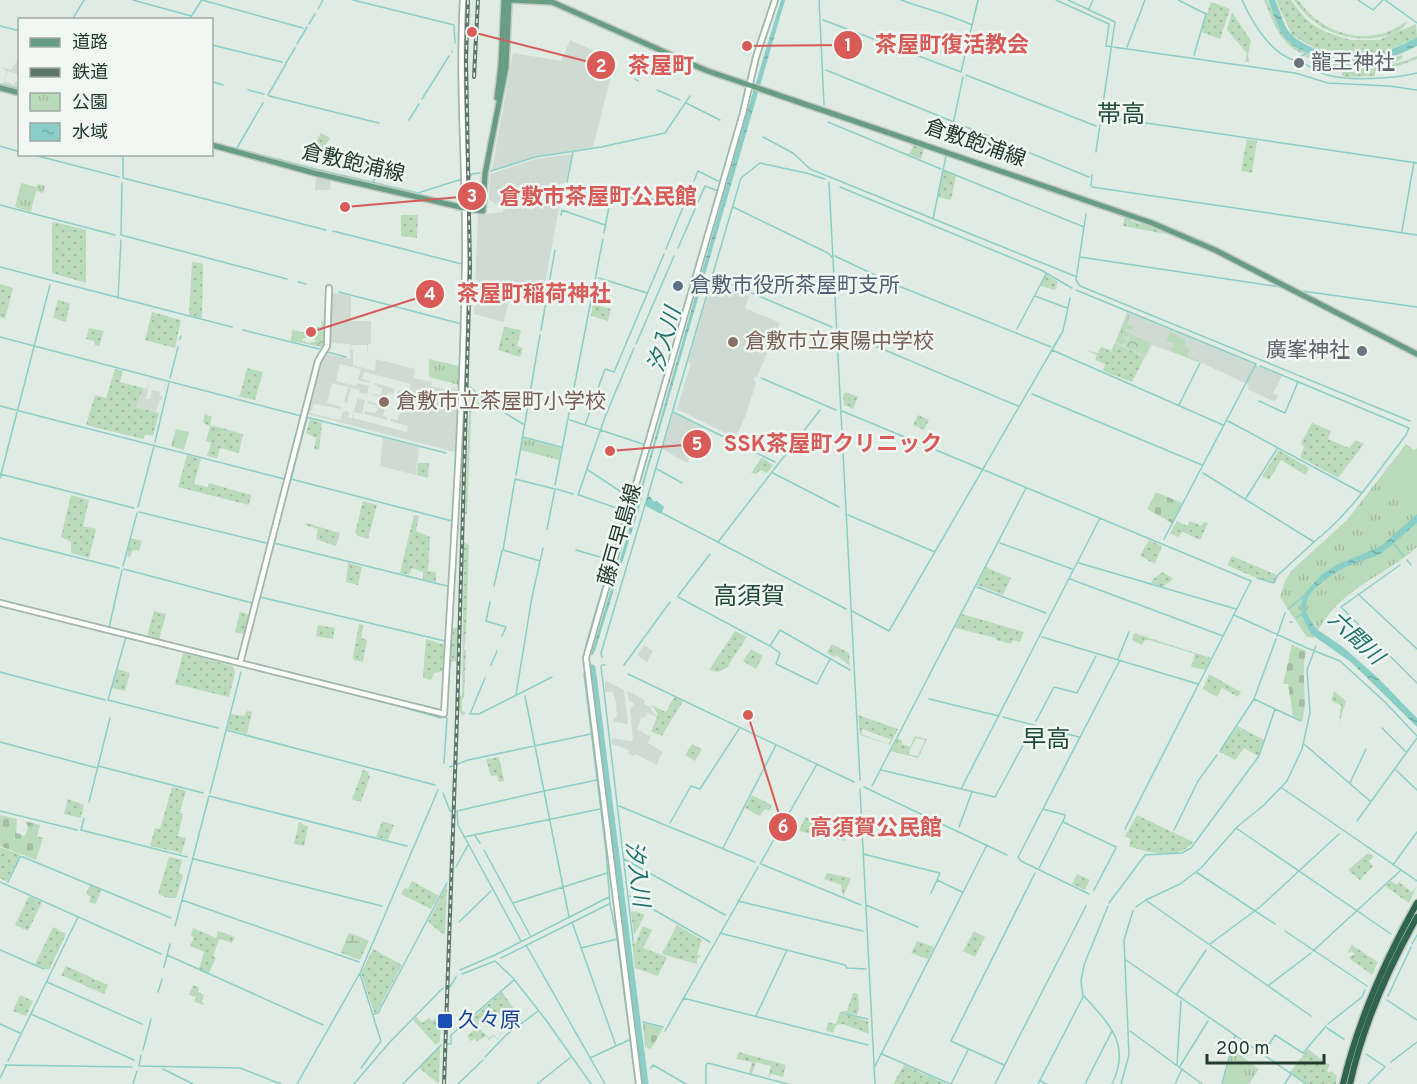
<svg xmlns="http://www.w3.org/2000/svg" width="1417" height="1084" font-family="Overpass,'Noto Sans JP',sans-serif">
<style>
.built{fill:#cfdad2;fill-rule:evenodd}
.grass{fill:url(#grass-dots);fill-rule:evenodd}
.forest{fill:url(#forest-crowns)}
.wetland{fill:url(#wetland-marsh)}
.cemetery{fill:url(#cemetery-stones)}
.park{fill:url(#park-tufts)}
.pitch{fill:#badbbb}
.water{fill:url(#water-ripples)}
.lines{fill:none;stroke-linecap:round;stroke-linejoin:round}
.stream{stroke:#8acec8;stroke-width:1.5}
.river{stroke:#8acec8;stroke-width:7}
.secondary-casing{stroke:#a0b6a9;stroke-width:8}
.primary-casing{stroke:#c1c8c4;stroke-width:8}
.highway-casing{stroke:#c1c8c4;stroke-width:9}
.secondary{stroke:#fff;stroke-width:4.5}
.primary{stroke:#679e83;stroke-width:5}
.highway{stroke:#2f654d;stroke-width:6}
.rail-casing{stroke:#5c7669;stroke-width:4}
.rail{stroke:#f1f7f2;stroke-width:1.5;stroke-dasharray:4.5;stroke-linecap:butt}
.worship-dot{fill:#6b7280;stroke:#f1f7f2;stroke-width:2}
.service-dot{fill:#5c6f8a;stroke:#f1f7f2;stroke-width:2}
.education-dot{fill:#8d6e63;stroke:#f1f7f2;stroke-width:2}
.transit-dot{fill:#1a4fb4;stroke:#f1f7f2;stroke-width:2}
.labels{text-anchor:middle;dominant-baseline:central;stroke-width:5;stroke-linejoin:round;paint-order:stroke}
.worship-label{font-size:21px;fill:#5b616d;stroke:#f1f7f2;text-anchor:start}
.street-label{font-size:21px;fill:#223a2e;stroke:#f1f7f2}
.service-label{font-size:21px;fill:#4e5e75;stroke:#f1f7f2;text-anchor:start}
.education-label{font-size:21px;fill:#785e54;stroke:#f1f7f2;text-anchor:start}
.transit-label{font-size:21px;fill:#164399;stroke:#f1f7f2;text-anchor:start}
.water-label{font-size:22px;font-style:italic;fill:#1f736e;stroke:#f1f7f2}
.quarter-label{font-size:24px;fill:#1f4b36;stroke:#f1f7f2}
.leader{fill:none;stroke:#d85b58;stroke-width:2}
.callout-dot{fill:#d85b58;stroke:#f1f7f2;stroke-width:2}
.mark-label{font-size:18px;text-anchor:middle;font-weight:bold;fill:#fff}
.callout-label{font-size:22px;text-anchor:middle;font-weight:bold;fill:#d85b58;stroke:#f1f7f2;stroke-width:5;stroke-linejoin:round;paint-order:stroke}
</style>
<defs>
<pattern id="grass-dots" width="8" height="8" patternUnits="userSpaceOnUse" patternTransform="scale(1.5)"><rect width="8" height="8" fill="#badbbb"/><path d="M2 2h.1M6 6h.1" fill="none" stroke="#a0bda1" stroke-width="1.8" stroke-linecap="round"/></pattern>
<pattern id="forest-crowns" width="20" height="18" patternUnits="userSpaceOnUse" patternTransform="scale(1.5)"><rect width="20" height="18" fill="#badbbb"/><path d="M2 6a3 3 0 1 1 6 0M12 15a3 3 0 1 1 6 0" fill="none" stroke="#a0bda1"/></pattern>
<pattern id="wetland-marsh" width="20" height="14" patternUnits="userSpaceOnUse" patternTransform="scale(1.5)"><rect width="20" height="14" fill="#badbbb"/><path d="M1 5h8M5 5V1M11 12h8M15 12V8" fill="none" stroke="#a0bda1"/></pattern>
<pattern id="cemetery-stones" width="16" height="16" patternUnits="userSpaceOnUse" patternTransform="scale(1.5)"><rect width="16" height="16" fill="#badbbb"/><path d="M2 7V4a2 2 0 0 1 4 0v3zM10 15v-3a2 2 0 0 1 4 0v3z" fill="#a0bda1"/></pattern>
<pattern id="park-tufts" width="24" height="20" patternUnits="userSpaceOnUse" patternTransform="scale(1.5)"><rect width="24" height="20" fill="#badbbb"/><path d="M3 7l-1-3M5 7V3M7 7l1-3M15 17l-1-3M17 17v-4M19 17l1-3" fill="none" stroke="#a0bda1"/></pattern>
<pattern id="water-ripples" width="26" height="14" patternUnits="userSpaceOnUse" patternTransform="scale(1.5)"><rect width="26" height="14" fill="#8acec8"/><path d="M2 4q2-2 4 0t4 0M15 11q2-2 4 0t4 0" fill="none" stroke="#70a8a3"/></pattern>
</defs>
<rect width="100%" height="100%" fill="#e0ebe4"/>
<path class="built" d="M570 40 615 60 593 147 532 157 492 170 513 53 561 61Z
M18 59 19 60V74L8 71 4 81 14 85 16 81 19 82V79V82L16 88 0 83H3L7 71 0 67 11 70Z
M572 154 566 182 505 206 499 207 489 199 490 174 536 159Z
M316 176 330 179 331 190H315Z
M563 187 543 294 512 287 504 322 474 314 478 215 503 212V210L529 201 533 208 539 205 536 198Z
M712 280 749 296 745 308 780 323 757 377 753 378 756 383 745 417 735 438 677 409 691 363 688 362Z
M331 292 351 296V321H371V344H368L367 357 415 369 413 378 432 382 431 386 450 390 453 387 458 390 459 395 455 452 308 414 322 360 326 354 350 359V344L330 343ZM351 345H367V357L376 359 375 371 353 365V350L350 349ZM340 364 361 369 358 380 369 383 370 381 362 379 364 372 411 384 409 392 398 390 397 395 404 397 398 420 391 419 390 421 408 426 407 432 353 418 354 412 362 414 365 400 358 399 359 393 367 394 369 386 358 383 356 386 336 381ZM332 383 348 387 344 402 347 403 351 388 360 390 352 418 348 417 349 412 344 411 340 420 310 413 314 404 341 409 342 407 327 403Z
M1127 312 1282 376 1273 393 1278 396 1275 402 1247 389 1249 385 1202 363 1152 345 1146 357 1115 343Z
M150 377 166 382 162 400 159 401 156 412 136 407 143 388 147 389ZM150 378 165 382 163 397 159 396 160 392 152 390 150 399H146Z
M375 383 395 389 394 394 388 393 386 399 370 394 379 395 382 393V389L375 385Z
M368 401 381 405V407L385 408 383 416 387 417V420L364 414 365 411 375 413 378 410 377 406 367 403Z
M673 413 703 428 687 463 662 449Z
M383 438 419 447 416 475 380 466Z
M644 645 653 651 647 662 637 655Z
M605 680 624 690 628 724 614 722V718L617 717 616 702 613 692H605Z
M627 691 645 700 644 704 652 708 651 710 657 715V717L647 713 644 718 641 717 637 729 651 737 648 743 663 752 656 765 636 754 634 756 628 754 629 750 612 744V738L631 741 633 740 630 708 634 706 633 702 629 701Z"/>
<path class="grass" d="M1264 0H1267L1287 40 1307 53 1305 54C1281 47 1273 21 1264 0Z
M1276 0H1291L1303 16 1313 25 1326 32 1350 40H1379L1416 24 1417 37 1382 53 1351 57 1328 56 1292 35Z
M1294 0H1298C1303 6 1307 12 1313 17 1341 40 1379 43 1407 21 1404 30 1394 34 1385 36 1349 45 1314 30 1294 0Z
M1211 2 1230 9 1220 39 1201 32Z
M1232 12 1251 41 1248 55 1249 62H1245L1247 53 1227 30Z
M1417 56V59L1393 68 1375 71V76L1345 77 1341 75 1344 70 1329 69 1327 73 1317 70 1320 65C1353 70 1386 70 1417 56Z
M321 133 330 138 323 149 314 145Z
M1247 139 1257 141 1252 173 1241 171Z
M914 142 925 146 921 159 901 152 910 154Z
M944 171 956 176 951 200 938 197Z
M401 215H418L417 238 401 236Z
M1125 215 1131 218V221L1140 224 1141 221 1172 235 1123 226Z
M54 222 86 230V283L52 273V223Z
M192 262 201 263 203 265 202 318 189 315Z
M1046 274 1058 282 1055 290 1041 286Z
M0 284 13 288 5 319 0 317Z
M58 300 70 303 66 322 53 318Z
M593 304 611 309 608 321 591 316Z
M152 312 181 320 175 348 145 340Z
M504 327 521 330 517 346 523 348 520 357 498 350Z
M89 328 104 331 99 346 95 345 94 341 86 339Z
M1115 343 1145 357 1132 382 1103 371 1105 364 1095 360 1097 355 1087 351 1098 353 1101 347 1110 350V353Z
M247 368 263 372 255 400 237 396 240 395Z
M115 369 123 371 120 382 143 388 136 407 159 413 153 436 146 434 143 439 86 425 95 395 106 398Z
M470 388 484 400V406L477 405 478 396 472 392 467 515 465 514Z
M845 392 858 397 853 409 844 405 843 396Z
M205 414 212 417 210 425 243 434 239 453 220 448 217 458 207 456 211 443 206 441 210 426 203 423Z
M918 415 929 420 924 430 913 425Z
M310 419 322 423 319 450 314 449 316 438 306 433Z
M1312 423 1331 431 1328 439 1349 448 1356 440 1364 444 1338 478 1300 457 1304 447 1301 443Z
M1279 450 1309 468 1306 475 1281 460 1269 480 1262 476Z
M187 455 201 459 194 484 208 487 209 483 251 495 249 505 178 487Z
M762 457 773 465 767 473 760 470 757 474 751 473Z
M418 463H429L428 478 417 475Z
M71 495 89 500 83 526 96 529 89 558 71 553V542L61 537Z
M363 501 377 505 368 539 358 536 355 533Z
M414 515 419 516 416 531 430 537 428 571 436 572V582L423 579V572L412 568 409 575 400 573Z
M1177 521 1187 526 1190 521 1201 526 1204 522 1208 523 1200 540 1183 532 1178 537 1170 533Z
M306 523 340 533 336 546 316 539 318 529 305 525Z
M131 538 142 541 139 551 133 550 130 557 127 556Z
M1149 540 1162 546 1155 564 1140 556Z
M464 542 469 545 466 632 464 649 466 650 464 698 462 699V711L466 713 462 716 459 708 460 696H462Z
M1232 556 1277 575 1274 582 1254 577 1229 566 1228 564Z
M348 563 362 567 358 585 346 582Z
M986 567 1011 578 1003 595 977 585Z
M1163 572 1173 579 1163 587 1151 583 1152 580Z
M154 611 166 614 159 640 147 637Z
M240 612 250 615 245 634 235 632Z
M962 614 1024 632 1020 642 1013 640 1011 644 996 640V638L955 628Z
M359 624 363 625 361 638 367 640 363 662 354 660 353 657Z
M318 625 335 628 333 639 316 636Z
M452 628H458L456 661 450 662Z
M735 631 747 637 729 664 728 667 718 672 709 670Z
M1134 633 1211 658 1206 670 1191 667 1195 654 1149 640H1145L1142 645 1132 640Z
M426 639 445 645 444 671 434 673 431 680 423 678Z
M832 644 849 653 850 666 836 655 834 657 827 653Z
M751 649 763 656 756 669 743 661Z
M183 653 233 666 235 673 229 697 175 684Z
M118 669 130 673 125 691 112 688Z
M594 673 597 677 609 776H607Z
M1209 674 1241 692 1238 697 1222 688 1217 697 1203 689Z
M1334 691 1346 701 1339 723 1341 705 1331 701Z
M674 697 683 701 662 736 651 731 658 715 654 708 649 704 666 712Z
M247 711 252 712 247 734 227 729 231 714 244 716Z
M858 715 898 729 890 745 860 735ZM862 729 890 739H891L888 744 861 734Z
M1238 726 1264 740 1258 756 1244 748 1235 760 1220 752Z
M915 736 927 739 918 758 891 751 898 738 902 741V744L910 747ZM916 738 925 740 918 756 908 754Z
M692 744 702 749 695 761 685 755Z
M499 757 504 781 499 782 497 775 491 776 486 759Z
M363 770 369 772 368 775 370 776 361 802 352 799Z
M172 787 186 791 180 812 183 814 178 836 186 838 181 855 178 852 150 846 155 828 160 829Z
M752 795 772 805 769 811 765 809 760 816 745 808Z
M68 799 84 805 81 818 64 814Z
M614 815 644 1053 645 1059H643L612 816Z
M828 815 846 822 845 841 799 831 805 817 824 824ZM830 818 843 823V839L823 835Z
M1137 815 1193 842C1179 861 1148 853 1129 846L1131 840 1125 836Z
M382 821 394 825 388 840 376 837Z
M299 822 308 827 304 846 294 844Z
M0 847 21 855 7 882 0 878Z
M1368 853 1374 857 1369 861 1373 866 1360 880 1348 870Z
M169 857 182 860 179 873 183 875 176 898H168L158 894Z
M827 873 851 878 843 897 841 885 824 879Z
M1077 874 1090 880 1085 890 1072 884Z
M412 881 439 896 431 909 401 894 404 888 408 889Z
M1391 881 1397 885 1399 882 1412 892 1417 886 1409 903 1385 886Z
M90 885 101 890 96 904 89 902 91 897 86 894Z
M447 885 445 932 444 935 428 922Z
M29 896 42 902 28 931 15 925Z
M636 911 645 915 634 935 631 912Z
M677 925 702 940 697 954 701 957 697 958V964L662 954Z
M643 926 652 930 643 948 667 957 658 976 635 968 632 939 635 944Z
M53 927 66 934 49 970 35 964Z
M193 928 216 938 218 931 235 937 232 943 217 938 219 940 213 956 216 958 209 973 199 969 204 952 190 946 194 937 191 936Z
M974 931 985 937 975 957 963 951Z
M917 941 934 947 928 959 911 953Z
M1350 944 1378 962 1372 975 1350 959 1349 957 1355 954 1352 951 1347 954 1351 946Z
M373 949 402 965 377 1012 374 1013 361 973Z
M66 966 108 985 104 994 61 975Z
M193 985 199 988 198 992 204 995 202 1001 204 1005 195 1002 196 997 189 995Z
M502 992 522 1020 513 1026 503 1013 493 1021 502 1031 498 1040 494 1036 489 1040 486 1036 477 1041 475 1039 471 1041 467 1036 475 1029 468 1022ZM482 1021 488 1026 494 1023 501 1031 498 1039 494 1035 489 1038 480 1029 477 1030 474 1027Z
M853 993 858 994 859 1008 857 1015 846 1013 845 1014 868 1021 869 1034 843 1024 836 1025 833 1033 826 1031 828 1022 836 1024 840 1012 847 1011Z
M20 995 33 1001 26 1016 13 1011Z
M441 1014 440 1041 436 1045 413 1020 416 1017 422 1023 429 1018 432 1021Z
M440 1047 439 1084 419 1068Z
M1308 1049 1329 1065 1327 1071 1329 1073 1331 1071 1337 1076 1336 1084H1307L1290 1072Z
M739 1052 786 1065 783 1077 771 1074 768 1078 771 1066 756 1062 752 1074 749 1073 752 1062 736 1059Z
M904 1065 947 1084H893Z"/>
<path class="forest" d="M1309 54C1340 67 1370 67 1401 55L1403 57C1399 62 1392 63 1386 64 1359 69 1328 71 1305 56Z
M1128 313 1130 314 1127 324 1133 327 1132 330 1125 329V331L1130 333 1128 337 1122 336 1127 341 1122 345 1116 341Z
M321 321H324V345L322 347 291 341 292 330 308 333V338L302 339C305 344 311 343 316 341L313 338 316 334H313L315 327H322Z
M1170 332 1177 335 1175 340 1177 336 1186 340 1184 346H1179L1184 347 1183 350 1185 347 1190 350 1187 356 1199 361 1198 362 1171 351 1174 343 1166 341Z
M1131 334 1151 343 1145 355 1125 347Z"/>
<path class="wetland" d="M351 933 369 941 360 960 341 953 348 934Z"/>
<path class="cemetery" d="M1156 492 1182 503 1172 523 1147 509Z
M1292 645 1306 651C1300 677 1309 699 1302 721L1293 716 1288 684H1283Z
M0 815 17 819 16 833 25 836 28 827 25 821 40 825 37 836 43 838 36 860 0 846Z
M643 1023 663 1028 651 1049 645 1047Z"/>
<path class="park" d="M21 183 36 187 38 184 45 186 43 193 36 191 31 212 15 207Z
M429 359 459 366V385L429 377Z
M176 429 189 432 184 450 171 446Z
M523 438 561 448 559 460 520 450Z
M1406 444 1414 450 1417 448V547C1395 567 1367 579 1345 598 1331 609 1322 623 1313 638L1306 636 1280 597 1285 581 1291 571 1347 520Z
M1232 1049 1259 1069 1249 1084H1223Z"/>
<path class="pitch" d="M1406 445 1414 451 1417 449V498L1409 500 1387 473Z
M1346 577 1354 586 1320 615 1312 605Z"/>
<path class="water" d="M781 0H785L645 480 641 502 596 648 593 655H591L631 523 750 102Z
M1268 0H1275C1280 10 1283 26 1291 34 1300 44 1313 47 1323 53 1352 68 1391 51 1417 37V46C1384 63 1349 71 1313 55 1305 52 1296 48 1289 42 1278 32 1274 13 1268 0Z
M648 494 654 502 657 501 664 507 661 514 644 505Z
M1417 514V523L1381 554 1343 568 1325 580 1314 589 1308 597 1306 605V612L1315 628 1343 647 1377 677 1417 718V727L1352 663 1311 634 1302 616 1301 604 1305 593 1322 574 1338 564 1380 547Z"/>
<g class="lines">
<path class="stream" d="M133 0 191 16
M202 0 303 28
M353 0 454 25 455 43
M819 0 824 105
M901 0C925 9 949 14 972 25
M1056 0 1109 24 1106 46 1295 73 1328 83 1389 86 1417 90
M1068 0 1115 22 1096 152
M1178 0 1206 14 1194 55
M1242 0C1252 22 1269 51 1293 60L1308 53
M1358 0 1373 10 1383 0
M1385 0 1417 23
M318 9 323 0
M1089 9 1093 0
M72 20 84 0
M189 20 201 1
M823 20 961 72 978 0
M309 24 315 14
M0 26 20 31
M297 44 307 27
M212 45 282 62
M1127 47 1145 0
M452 52V51
M1298 58C1306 65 1317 72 1327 75 1349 81 1394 79 1417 73
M286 63 295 48
M464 67 465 143
M826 70 1089 177
M966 75 1096 126
M635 79 638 81
M213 82 223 85
M0 84 20 89
M248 90 264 94
M657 90 680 100
M268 95 286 64
M269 96 379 123
M422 99 449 56
M686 103 720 120
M1101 119H1119L1417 163
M409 120 419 104
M828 122 941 169
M763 137 793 153 810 169 1077 277
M212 142 315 169 418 193 462 179
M949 143 963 77
M0 146 20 152
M237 148 263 103
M30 154 119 177
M943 170 1084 227
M491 171 535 157 601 147 665 133 690 96
M123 177V154
M123 178 326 230
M466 178 471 176V174L480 173
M694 181 698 171 718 181
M373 182 385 161
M567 182 573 152
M829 182 860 780
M122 183 121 235 287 279
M1091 186 1092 175
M467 187V198
M840 187 1041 270 1072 288
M1092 187 1417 235
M0 205 115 235
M733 207 828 253 833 258
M1086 214 1076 280 1080 286 1410 421
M561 215 562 210 605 225
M933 219 946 156
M333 231 462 264
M1402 231 1414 162
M604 233 611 196 685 202
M678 248 705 186 718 191
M666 249 692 185
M835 256 896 285 1051 347
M1080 257 1281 287
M0 267 232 327
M714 277 832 327
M599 278 647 293
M298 282 306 284
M1076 290 1256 364
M1302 291 1417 307
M339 292 462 324
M1035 296 1067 308
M118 298 121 240
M1017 329 1046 274
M243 330 319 349
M541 330 555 250
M837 330 1018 406
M0 337 301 416
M180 339 181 336
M636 344 674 256
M1052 350 1223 425
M327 352 346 357
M1260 366 1409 428
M170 378 178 347
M761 378 836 410
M470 387 484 399
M1032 394 1202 465
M1259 401 1285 413 1298 382
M487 402 523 424
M1179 405 1200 363
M0 406 284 479
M842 411 1251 581
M308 412 321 360
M673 412 775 462
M306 417 446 453
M570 420 643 444
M1228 421 1362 493
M585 425 605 369 614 372 664 254
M523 437 561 447
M155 442 169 383
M657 469 682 483
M588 470 629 497
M773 473 839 507
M1203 473 1314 542 1278 575 1274 583 1257 578
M0 474 134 508
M516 475 540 335
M0 478 50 285
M291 479 452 521
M291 479 307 418
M289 484 274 543 447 586
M555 485 603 239
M557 489 573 494
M578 495 605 417 634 348
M579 495 625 511
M648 495 741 178 760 163 806 173 825 179
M1246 498 1277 449
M138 507 154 446
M139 512 266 543
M662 513 846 609
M848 515 935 552
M547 529 555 489
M0 538 119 568
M1164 539 1256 364
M1315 541C1352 512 1377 472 1406 435L1409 428
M718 542 820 410
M1000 543 1072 569
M1393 543 1404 556
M576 550 610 560
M1407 560 1411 565
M540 561 503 550 515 479 555 489
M1079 563 1236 609
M1400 565 1341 607 1417 683
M123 566 137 513
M124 569 252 603
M1070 579 1223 636
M494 586 502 551
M977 587 1046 613
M1358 594 1417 649
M678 596 710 554
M259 597 272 549
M260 597 445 641
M678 597 770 646 780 630 850 670
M490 602 486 621 506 627 502 636
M0 606 123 636
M1288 609 1304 596
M852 611 889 631 1063 331 1070 298
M1234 615 1307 648 1340 661 1385 702 1417 736
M1296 618 1303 613
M1290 622H1292
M109 628 122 570
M1277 636 1285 613
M125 637 229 663
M126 637 108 700 218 728
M1042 637 1198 684
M586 645 717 195
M770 646 780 653 776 664 817 684 830 659
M602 657 601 653 645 505
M244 659 258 603
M1118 659 1129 632
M491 665 497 651
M602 665H605
M624 665 670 602
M601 666 633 940
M249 668 395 705 441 718
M0 672 105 700
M584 674 606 851 610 904 617 938 636 1084
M628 674 854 782
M485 678 470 714H479L552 677
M516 695 532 597 543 548
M525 696 544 791 597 780
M929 699 999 716
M1275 709 1301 721
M447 711 454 586
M1003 717 1079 737
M1036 721 1054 687 1077 693 1096 656
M1382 728 1406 752
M226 730 435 785
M0 742 97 768
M1304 744 1370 801
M1220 751 1254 699
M444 763 447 718
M98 766 203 793
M450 767 468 760 591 734
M881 770 995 797 1034 725
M1396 770 1417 790
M1350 783 1366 749
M872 786 1026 488
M864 787 1007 855
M1282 788 1417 881
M860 789 875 1084
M961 789 1100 518
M210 793 241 672
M443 793 450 811H457L458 825 521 941
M89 802 110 718
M619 806 755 862
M0 811 77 830
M457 811 544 791 569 917
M84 818 81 830 187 857
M1357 821 1417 738
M1063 822 1116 847
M670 823 691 786 700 789 739 729
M959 827 972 792
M1236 828 1391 934
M1125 829 1251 581
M1174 830 1198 781 1217 755
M475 836 480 843
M464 837 600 809
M723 848 776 745
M484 850 530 935
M863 854 940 873 937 880 962 892
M194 859 382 906
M624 859 725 915
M760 864 817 764
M761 864 861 905
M1393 865 1417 832
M456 867 468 845
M1039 868 1065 817V815L1043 809
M1196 872 1275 924
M0 882 161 954
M8 882 20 857H23L171 918
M1094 890 1116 848
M931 893 937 880
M1089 894 1021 861 1018 857 1120 660
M630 896 710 942
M182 900 209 796 407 846
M738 901 863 931
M1147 901 1311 1016
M513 903 607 873
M1109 903 1145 855 1182 853 1191 848 1259 756 1275 709 1254 699 1276 639
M866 905 918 927
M1136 907 1146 900 1180 884 1201 868 1237 827 1264 805 1287 781 1302 749 1310 713 1307 670 1316 646
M459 922 491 891
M572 922 616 1046
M175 926 182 900 359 962
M1285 931 1367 986
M720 933 845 965 847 968 866 969
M626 941 627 940
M1210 944 1260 907 1339 834
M1412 944 1417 935
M526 945 605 1084
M581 948 617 939
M0 950 44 969
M1313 951 1400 871
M167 955 323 1025
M501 958 609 904
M1126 960 1306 1084
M495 961 513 978 546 1020 591 1084
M164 967 170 944
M460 970 495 955 609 897
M360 974 381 1041 361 1068
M462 974 495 961
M47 982 142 1024
M1269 985 1311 953
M450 987 456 977
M158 992 162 979
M1177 994 1206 950
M1084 996C1108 1023 1132 1044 1112 1084
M1388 996 1411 947
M683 998 868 1045
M1387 1000 1417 1020
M31 1014 134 1060
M373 1014 378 1013 447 883
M846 1014 868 1019
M756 1016 787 950
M637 1022H639
M643 1022 663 1027
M0 1024 20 1033
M1328 1024 1362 997 1365 990
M460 1027 514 980
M1327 1028 1344 1039
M665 1031 758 867
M1130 1031 1202 1084
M448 1044H451V1035L458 1029
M143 1050 151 1019
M882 1054 950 1084
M1263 1054 1275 1035 1303 1053 1326 1026
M1366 1054 1384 1066
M141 1055 139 1066 240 1068 281 1084
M485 1057 506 1035 538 1011
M590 1058 629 1040
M8 1061 78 917
M1391 1062 1417 1042
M5 1065 132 1067
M1004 1065 951 1041 1035 873
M1177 1065 1181 1001
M875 1066 987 845
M1180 1066 1208 1021
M651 1068 653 1065 686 1084
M163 1069 193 1084
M0 1078 6 1066
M1041 1081 1046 1084
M133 1084 137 1071
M297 1084 360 973 438 790
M354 1084 389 1043 443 988
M403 1084 441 1045
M458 1084 483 1060
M537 1084 571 1057
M706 1084V1065L708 1063 788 1084
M951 1084 968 1050
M995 1084 1086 906
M1038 1084 1083 997 1081 981 1084 965 1108 906
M1085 1084 1112 1031
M1121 1084 1129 1055 1124 940 1133 911
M1175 1084 1182 1069
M1222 1084 1235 1035
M1285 1084 1291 1074
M1368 1084 1385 1067"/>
<path class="river" d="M592 668 645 1084"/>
<defs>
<path id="secondary" d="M0 603 444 714C452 566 463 417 465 269 467 179 458 89 463 0
M240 663 318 361 327 346 329 288
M639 1084 586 658 743 113 756 57 775 0"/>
<path id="primary" d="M507 0 552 2 705 70 1152 223 1215 250 1417 354
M0 88 20 93
M497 98 501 65 504 0
M212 145 314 173 469 209 483 211 485 174 506 67 509 1"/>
<path id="highway" d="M1343 1084C1358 1020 1385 960 1417 903
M1350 1084C1363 1025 1388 969 1417 917"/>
</defs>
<use href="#secondary" class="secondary-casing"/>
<use href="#primary" class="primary-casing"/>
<use href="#highway" class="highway-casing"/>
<use href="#secondary" class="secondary"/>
<use href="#primary" class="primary"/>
<use href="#highway" class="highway"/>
<defs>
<path id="rail" d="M474 77 478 0
M444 1084 457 717 470 267 466 60 468 0"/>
</defs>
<use href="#rail" class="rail-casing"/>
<use href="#rail" class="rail"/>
</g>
<g class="worship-dot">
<circle cx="1299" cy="63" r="6"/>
<circle cx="1362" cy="351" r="6"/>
</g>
<circle class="service-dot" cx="678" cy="286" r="6"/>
<g class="education-dot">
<circle cx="733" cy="342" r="6"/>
<circle cx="384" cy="402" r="6"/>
</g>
<rect class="transit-dot" x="437" y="1013" width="16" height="16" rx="3"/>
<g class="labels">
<g class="worship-label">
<text x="1311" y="63">龍王神社</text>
<text x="1350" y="351" text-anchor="end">廣峯神社</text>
</g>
<g class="street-label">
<text transform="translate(975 144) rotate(19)">倉敷飽浦線</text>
<text transform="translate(353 164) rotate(13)">倉敷飽浦線</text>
<text transform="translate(621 535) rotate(-74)">藤戸早島線</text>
</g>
<g class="service-label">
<text x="690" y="286">倉敷市役所茶屋町支所</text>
</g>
<g class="education-label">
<text x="745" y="342">倉敷市立東陽中学校</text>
<text x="396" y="402">倉敷市立茶屋町小学校</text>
</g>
<g class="transit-label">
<text x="458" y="1021">久々原</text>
</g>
<g class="water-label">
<text transform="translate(666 340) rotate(-74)">汐入川</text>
<text transform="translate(1355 639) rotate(43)">六間川</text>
<text transform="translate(636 874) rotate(83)">汐入川</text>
</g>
<g class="quarter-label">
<text x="1121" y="116">帯高</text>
<text x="749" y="598">高須賀</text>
<text x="1046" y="741">早高</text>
</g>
</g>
<path class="leader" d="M747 46L848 45M472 32L601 65M345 207L472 196M311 332L430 294M610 451L697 444M748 715L783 827"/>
<g class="callout-dot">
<circle cx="747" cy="46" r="6"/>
<circle cx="472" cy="32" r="6"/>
<circle cx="345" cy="207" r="6"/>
<circle cx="311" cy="332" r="6"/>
<circle cx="610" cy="451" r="6"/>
<circle cx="748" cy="715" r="6"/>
<circle cx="848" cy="45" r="15"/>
<circle cx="601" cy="65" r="15"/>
<circle cx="472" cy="196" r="15"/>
<circle cx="430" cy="294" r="15"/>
<circle cx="697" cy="444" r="15"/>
<circle cx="783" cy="827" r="15"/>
</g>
<g class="mark-label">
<text x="848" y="51">1</text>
<text x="601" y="72">2</text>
<text x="472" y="202">3</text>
<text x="430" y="300">4</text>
<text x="697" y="450">5</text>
<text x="783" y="833">6</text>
</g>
<g class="callout-label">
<text x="952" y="52">茶屋町復活教会</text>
<text x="661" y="73">茶屋町</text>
<text x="598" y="204">倉敷市茶屋町公民館</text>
<text x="534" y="301">茶屋町稲荷神社</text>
<text x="833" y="451">SSK茶屋町クリニック</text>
<text x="876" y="835">高須賀公民館</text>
</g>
<rect x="18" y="18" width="195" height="138" fill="#f1f7f2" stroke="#9eaba4" stroke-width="1.5"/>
<rect x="30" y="38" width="30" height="9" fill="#679e83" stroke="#9eaba4" stroke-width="1.5"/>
<text x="72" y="48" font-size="18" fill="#223a2e">道路</text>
<rect x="30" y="68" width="30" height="9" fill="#5c7669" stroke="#9eaba4" stroke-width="1.5"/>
<text x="72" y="78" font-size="18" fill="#223a2e">鉄道</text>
<rect x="30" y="93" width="30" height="18" fill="url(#park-tufts)" stroke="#9eaba4" stroke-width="1.5"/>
<text x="72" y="108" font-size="18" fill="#223a2e">公園</text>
<rect x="30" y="123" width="30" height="18" fill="url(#water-ripples)" stroke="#9eaba4" stroke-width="1.5"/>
<text x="72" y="138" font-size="18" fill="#223a2e">水域</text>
<path d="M1207 1054v9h117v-9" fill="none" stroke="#223a2e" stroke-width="3"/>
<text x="1216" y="1054" font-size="18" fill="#223a2e" stroke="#f1f7f2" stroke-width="4.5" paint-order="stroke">200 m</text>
</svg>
